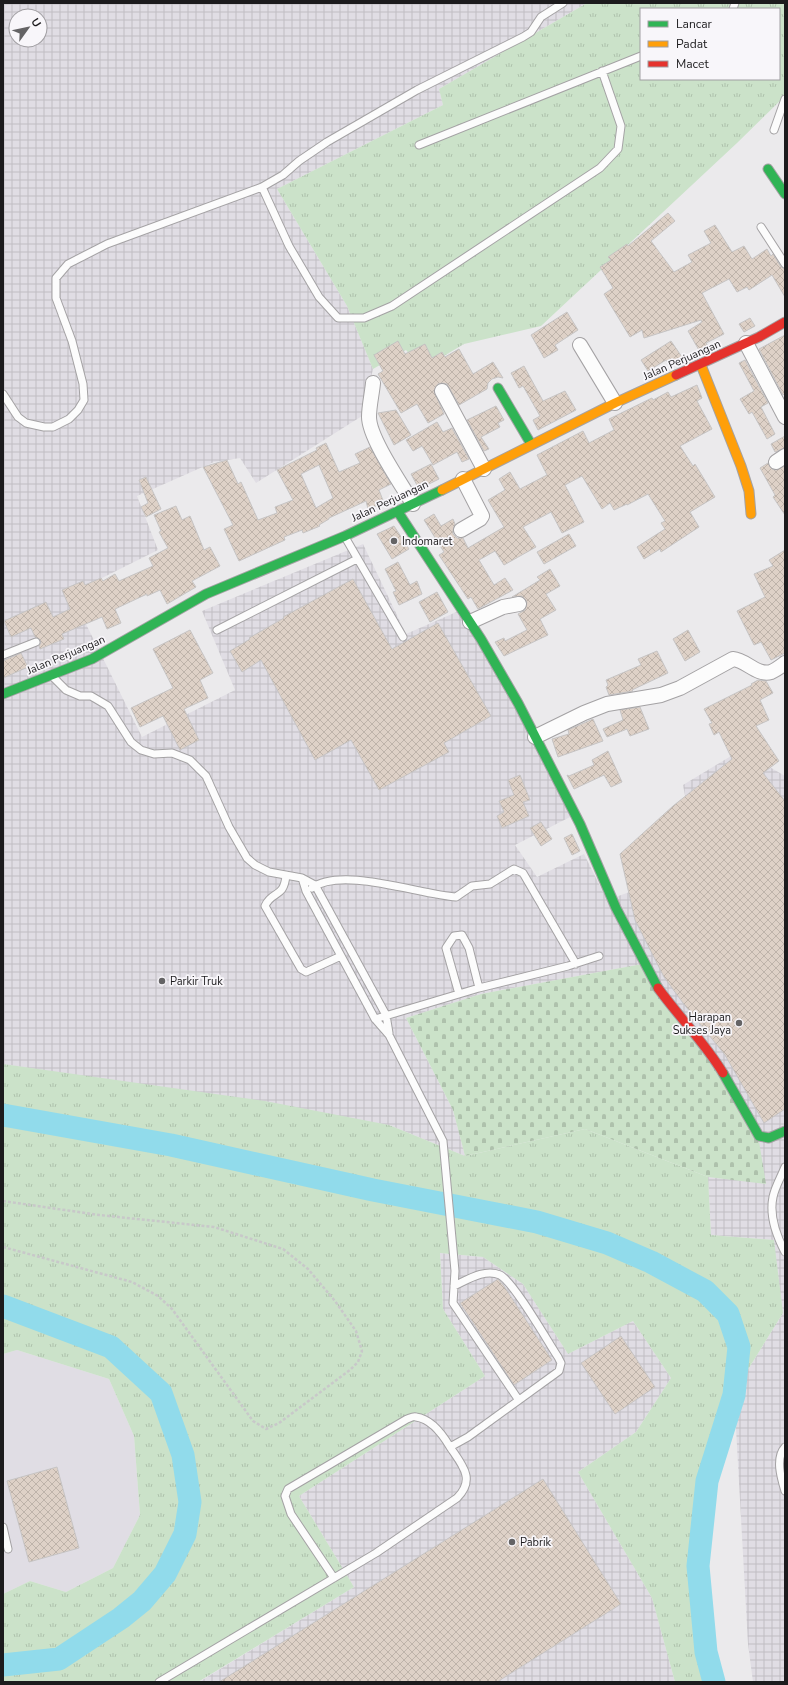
<svg xmlns="http://www.w3.org/2000/svg" width="788" height="1685" font-family="'Nunito Sans',sans-serif">
<style>
.built{fill:#e0dde4}
.industrial{fill:url(#industrial-grid);fill-rule:evenodd}
.grass{fill:url(#grass-tufts);fill-rule:evenodd}
.cemetery{fill:url(#cemetery-stones)}
.lines{fill:none;stroke-linecap:round;stroke-linejoin:round}
.river{stroke:#91dbeb;stroke-width:23}
.building{fill:url(#building-cross-hatch);stroke:#c6c4c4;fill-rule:evenodd}
.lane-casing{stroke:#a4a2a4;stroke-width:9}
.street-casing{stroke:#a4a2a4;stroke-width:16}
.fast-casing{stroke:#a4a2a4;stroke-width:11}
.slow-casing{stroke:#a4a2a4;stroke-width:11}
.jam-casing{stroke:#a4a2a4;stroke-width:11}
.path{stroke:#c8c8c9;stroke-width:2.5;stroke-dasharray:3 2;stroke-linecap:butt}
.lane{stroke:#fcfcfc;stroke-width:7}
.street{stroke:#fcfcfc;stroke-width:14}
.fast{stroke:#30b455;stroke-width:9}
.slow{stroke:#ff9f0a;stroke-width:9}
.jam{stroke:#e5322d;stroke-width:9}
.poi-dot{fill:#646365;stroke:#f8f6fa;stroke-width:1.5}
.labels{text-anchor:middle;dominant-baseline:central;stroke-width:3.5;stroke-linejoin:round;paint-order:stroke}
.street-label{font-size:11px;fill:#1c1b1d;stroke:#f8f6fa}
.poi-label{font-size:11px;fill:#1c1b1d;stroke:#f8f6fa;text-anchor:start}
</style>
<defs>
<pattern id="industrial-grid" width="8" height="8" patternUnits="userSpaceOnUse"><rect width="8" height="8" fill="#e0dde4"/><path d="M0 4h8M4 0v8" fill="none" stroke="#c0bdc3"/></pattern>
<pattern id="grass-tufts" width="24" height="20" patternUnits="userSpaceOnUse"><rect width="24" height="20" fill="#cbe2c9"/><path d="M3 7l-1-3M5 7V3M7 7l1-3M15 17l-1-3M17 17v-4M19 17l1-3" fill="none" stroke="#aec1ac"/></pattern>
<pattern id="cemetery-stones" width="16" height="16" patternUnits="userSpaceOnUse"><rect width="16" height="16" fill="#cbe2c9"/><path d="M2 7V4a2 2 0 0 1 4 0v3zM10 15v-3a2 2 0 0 1 4 0v3z" fill="#aec1ac"/></pattern>
<pattern id="building-cross-hatch" width="8" height="8" patternUnits="userSpaceOnUse"><rect width="8" height="8" fill="#ded1c7"/><path d="M0 0l8 8M0 8l8-8" fill="none" stroke="#beb3aa"/></pattern>
</defs>
<rect width="100%" height="100%" fill="#ebeaec"/>
<path class="built" d="M17 1350 109 1379 134 1436 140 1515 113 1568 66 1592 30 1581 3 1594V1354Z"/>
<path class="industrial" d="M3 3H587L439 89 443 105 277 189 347 306 373 369 362 416 256 483 240 458 214 462 137 496 158 550 88 585 79 610 142 737 235 690 202 611 363 544 406 634 461 610 574 815 515 845 537 877 584 854 607 900 658 882 694 843 683 785 741 750 785 776V1682H753L748 1644 734 1392 783 1313 773 1240 711 1235 708 1177 766 1183 642 964 481 994 406 1018 453 1110 465 1156 389 1125 3 1064ZM16 16H40V40H16Z
M440 1253 483 1257 523 1284 568 1354 633 1321 671 1378 636 1432 578 1472 652 1598 675 1682H199L354 1587 299 1496 485 1376 443 1309Z"/>
<path class="grass" d="M587 3H785V96L737 143 541 326 464 344 422 369 406 350 373 369 347 306 277 189 443 105 439 89ZM641 9H779V79H641Z
M3 1064 265 1101 389 1125 465 1156 585 1129 708 1177 711 1235 774 1240 783 1313 734 1392 707 1481 698 1566 706 1652 714 1682H675L652 1598 578 1472 636 1432 671 1378 633 1321 568 1354 523 1284 483 1257 440 1253 443 1309 485 1376 299 1496 354 1587 198 1682H3V1594L30 1581 66 1592 113 1568 140 1515 134 1436 109 1379 17 1350 3 1354ZM203 1153 228 1158 387 1193 330 1182ZM15 1311 91 1339 92 1340 46 1325Z"/>
<path class="cemetery" d="M642 964 755 1117 766 1184 708 1177 585 1129 465 1156 453 1110 406 1018 481 994Z"/>
<g class="lines">
<path class="river" d="M3 1115 171 1145 373 1190 537 1222 607 1243 651 1262 705 1291 728 1314 739 1347 734 1395 707 1481 698 1566 706 1652 714 1682
M3 1306 111 1347 161 1393 183 1455 190 1502 185 1534 165 1574 142 1601 121 1618 59 1659 3 1665"/>
</g>
<path class="building" d="M668 213 675 221 651 241 674 272 692 262 688 255 711 243 704 231 715 225 732 252 744 246 752 259 767 249 771 256 773 254 781 267 785 269V297L772 275 749 290 747 287 737 292 729 279 702 293 724 334 706 343 709 348 700 352 688 331 702 322 701 320 644 338 642 330 630 337 604 294 613 288 600 267 611 260 608 257 627 244 628 246Z
M567 312 578 330 555 345 558 350 544 358 531 335Z
M750 318 755 326 744 332 739 324Z
M785 335V393L783 395 759 349Z
M398 341 405 354 425 344 432 358 442 352 445 357 459 349 473 374 493 362 503 378 498 377 492 379 488 383 487 389 459 405 447 384 442 383 438 384 434 391 444 414 428 423 417 404 401 413 378 374 383 371 374 355Z
M671 341 682 357 669 365 666 360 648 371 641 360Z
M745 360 768 403 761 407 775 434 767 439 752 412 749 414 740 399 754 391 739 363Z
M524 366 543 401 565 391 576 410 538 430 533 420 540 416 523 386 519 388 511 373Z
M697 385 702 398 697 401 712 429 680 446 693 466 695 464 715 497 690 512 699 527 661 552 660 549 644 559 637 547 665 529 661 523 665 521 648 494 627 505V504L614 510 610 503 602 509 582 476 565 485 584 522 562 533 551 512 523 527 536 547 504 565 495 551 479 560 494 585 505 578 513 590 478 609 471 597 468 599 439 555 444 552 424 520 434 514 441 526 453 519 455 524 453 530V534L457 538H463L468 548 504 527 488 500 505 490 499 479 510 472 520 489 547 475 537 455 583 431 589 443 614 430 609 419 652 398 653 400 668 392 671 397Z
M496 406 504 420 498 423 500 427 481 437 489 449 484 451 467 420Z
M396 410 411 435 394 445 378 413Z
M437 422 443 432 452 428 469 459 462 462 457 452 433 465 422 446 413 451 406 440Z
M785 436V448L775 452 771 444Z
M326 443 339 472 360 463 355 454 370 447 391 484 379 490 384 503 368 509 366 501 329 518V519L319 525 320 526 303 533 302 530 284 537 285 540 239 561 224 529 233 525 203 467 227 460 238 484 241 482 258 520 277 513 275 507 293 500 277 470 317 450 316 448ZM319 465 333 498 316 508 301 474Z
M768 463 772 469 776 470 785 466V515L773 497 775 495 760 468Z
M431 464 439 479 419 489 411 474Z
M146 477 161 509 146 517 141 507 148 503 139 480Z
M176 506 182 520 190 516 204 550 210 547 220 566 192 581 196 587 167 604 160 590 147 596V594L115 609 121 623 107 629 102 617 62 634 64 639 40 649 39 646 41 643 40 640 35 637 31 628 11 637 4 621 46 602 53 617 70 609 62 590 83 581 85 585 101 578 103 581 115 574 119 581 153 566 149 558 168 548 159 532 161 531 154 515Z
M394 526 409 549 392 559 377 534Z
M569 534 576 546 544 564 537 552Z
M785 550V653L771 660 761 642 754 645 737 611 765 597 754 574 773 566 769 560Z
M398 562 410 585 417 581 422 594 399 605 393 592 396 591 385 569Z
M550 569 560 586 546 594 556 610 540 619 548 635 504 656 495 642 504 638 505 641 527 630 518 614 525 610 527 602 522 596 512 597 540 580 537 577Z
M353 579 392 649 438 623 491 716 444 743 449 752 379 790 351 740 315 760 261 660 242 672 230 651 250 639 249 638 284 618 283 617Z
M437 592 448 612 430 622 419 602Z
M190 630 213 673 200 680 208 698 184 709 199 740 180 750 163 716 140 727 131 708 173 688 153 649Z
M688 630 700 652 685 661 673 639Z
M657 651 668 673 632 690 633 691 609 695 606 687 608 685 606 680 641 665 638 659Z
M21 653 28 667 3 678V661Z
M758 680 766 681 773 693 760 700 769 720 756 726 779 761 763 773 785 801V1109L764 1123 725 1055 683 1003 664 977 635 920 620 854 673 806 732 759 719 732 714 735 709 724 712 723 704 709 752 685 751 684Z
M640 707 649 729 630 736 627 729 607 737 603 729 623 720 620 710Z
M593 719 603 741 558 757 552 739 569 734 568 730Z
M608 751 622 782 611 787 604 775 574 789 567 775 569 776 594 765 592 760Z
M520 775 530 800 523 802 529 816 502 828 497 816 504 812 499 801 514 795 508 780Z
M541 822 552 839 541 846 530 828Z
M572 834 580 851 572 855 564 838Z
M498 1279 504 1286 552 1360 514 1385 460 1303Z
M621 1336 655 1387 615 1414 581 1363Z
M57 1467 79 1548 29 1562 7 1481Z
M543 1479 621 1604 497 1682H219Z"/>
<g class="lines">
<defs>
<path id="lane" d="M733 9 735 3
M774 130 785 99
M419 145 641 56
M262 187 289 246 319 297 338 318H364L392 306 600 168 618 149 621 126 602 71
M761 227 785 264
M3 394 18 417 26 423 44 427H53L69 419 78 410 84 400 83 384 72 341 56 298V278L68 264 107 244 262 187 283 175 299 161 327 142 417 90 523 37 531 32 541 17 563 3
M345 537 403 637
M217 630 357 559
M3 655 36 642
M53 677 66 690 80 696H91L108 706 131 742 141 750 154 754 172 753 190 760 206 776 229 827 247 858 255 865 269 872 302 878 315 885 386 1015 389 1033
M286 875C284 899 272 890 265 906L301 969 306 972 341 956
M302 878 306 891 375 1019 389 1035 443 1141 455 1271 453 1303 518 1399
M312 888C342 866 421 895 456 897L472 886 490 884 514 869 523 873 576 964
M459 994 446 948 454 936 462 935 469 948 479 988
M375 1019 479 988 568 966 599 956
M785 1167C781 1177 775 1187 773 1197 769 1216 776 1235 785 1252
M785 1447C775 1458 781 1478 785 1491
M3 1527 8 1549
M334 1578 291 1514 285 1496 288 1489 407 1419C410 1418 414 1416 416 1417 432 1419 443 1435 450 1447
M159 1682 376 1553 457 1498C476 1479 462 1465 450 1447L468 1437 559 1371 561 1363 558 1357C548 1342 514 1282 500 1275 485 1268 467 1280 454 1286"/>
<path id="street" d="M746 343 785 417
M580 345 615 403
M373 383C372 394 369 406 369 417 369 438 402 485 413 504
M442 391 484 469
M776 462 785 456
M461 530 480 519 482 516 463 479
M470 622 503 607 519 604
M535 737 584 713 607 704 661 695 680 688 733 659C746 660 757 676 771 672 776 670 781 666 785 663"/>
<path id="fast" d="M768 169 785 194
M498 388 531 444
M398 512 481 639 518 703 580 824 616 908 658 988
M3 694 92 659 206 594 345 536 442 490
M723 1073 759 1136 769 1138 785 1131"/>
<path id="slow" d="M701 365 741 466 749 491 751 514
M442 490 615 403 676 375"/>
<path id="jam" d="M676 375 759 337 785 322
M658 988C679 1017 705 1043 723 1073"/>
</defs>
<use href="#lane" class="lane-casing"/>
<use href="#street" class="street-casing"/>
<use href="#fast" class="fast-casing"/>
<use href="#slow" class="slow-casing"/>
<use href="#jam" class="jam-casing"/>
<path class="path" d="M3 1201 99 1215 214 1227 283 1249 308 1269 335 1301 356 1331 362 1351 358 1362 350 1370 279 1423 266 1429 253 1421 172 1309 158 1296 132 1282 3 1247"/>
<use href="#lane" class="lane"/>
<use href="#street" class="street"/>
<use href="#fast" class="fast"/>
<use href="#slow" class="slow"/>
<use href="#jam" class="jam"/>
</g>
<g class="poi-dot">
<circle cx="394" cy="541" r="4"/>
<circle cx="162" cy="981" r="4"/>
<circle cx="739" cy="1023" r="4"/>
<circle cx="512" cy="1542" r="4"/>
</g>
<g class="labels">
<g class="street-label">
<text transform="translate(682 360) rotate(-24)">Jalan Perjuangan</text>
<text transform="translate(390 501) rotate(-25)">Jalan Perjuangan</text>
<text transform="translate(66 655) rotate(-23)">Jalan Perjuangan</text>
</g>
<g class="poi-label">
<text x="402" y="541">Indomaret</text>
<text x="170" y="981">Parkir Truk</text>
<text x="731" y="1017" text-anchor="end">Harapan<tspan x="731" dy="13">Sukses Jaya</tspan></text>
<text x="520" y="1542">Pabrik</text>
</g>
</g>
<rect width="788" height="1685" fill="none" stroke="#1c1b1d" stroke-width="8"/>
<rect x="640" y="8" width="140" height="72" fill="#f8f6fa" stroke="#a09ea2"/>
<rect x="648" y="21" width="20" height="6" fill="#30b455" stroke="#a09ea2"/>
<text x="676" y="28" font-size="12" fill="#1c1b1d">Lancar</text>
<rect x="648" y="41" width="20" height="6" fill="#ff9f0a" stroke="#a09ea2"/>
<text x="676" y="48" font-size="12" fill="#1c1b1d">Padat</text>
<rect x="648" y="61" width="20" height="6" fill="#e5322d" stroke="#a09ea2"/>
<text x="676" y="68" font-size="12" fill="#1c1b1d">Macet</text>
<g transform="translate(28 28) rotate(57)"><circle r="19" fill="#f8f6fa" stroke="#a09ea2"/>
<path d="M0-3L7 15L0 10L-7 15Z" fill="#646365"/>
<text y="-6" font-size="11" font-weight="bold" text-anchor="middle" fill="#1c1b1d">U</text>
</g>
</svg>
